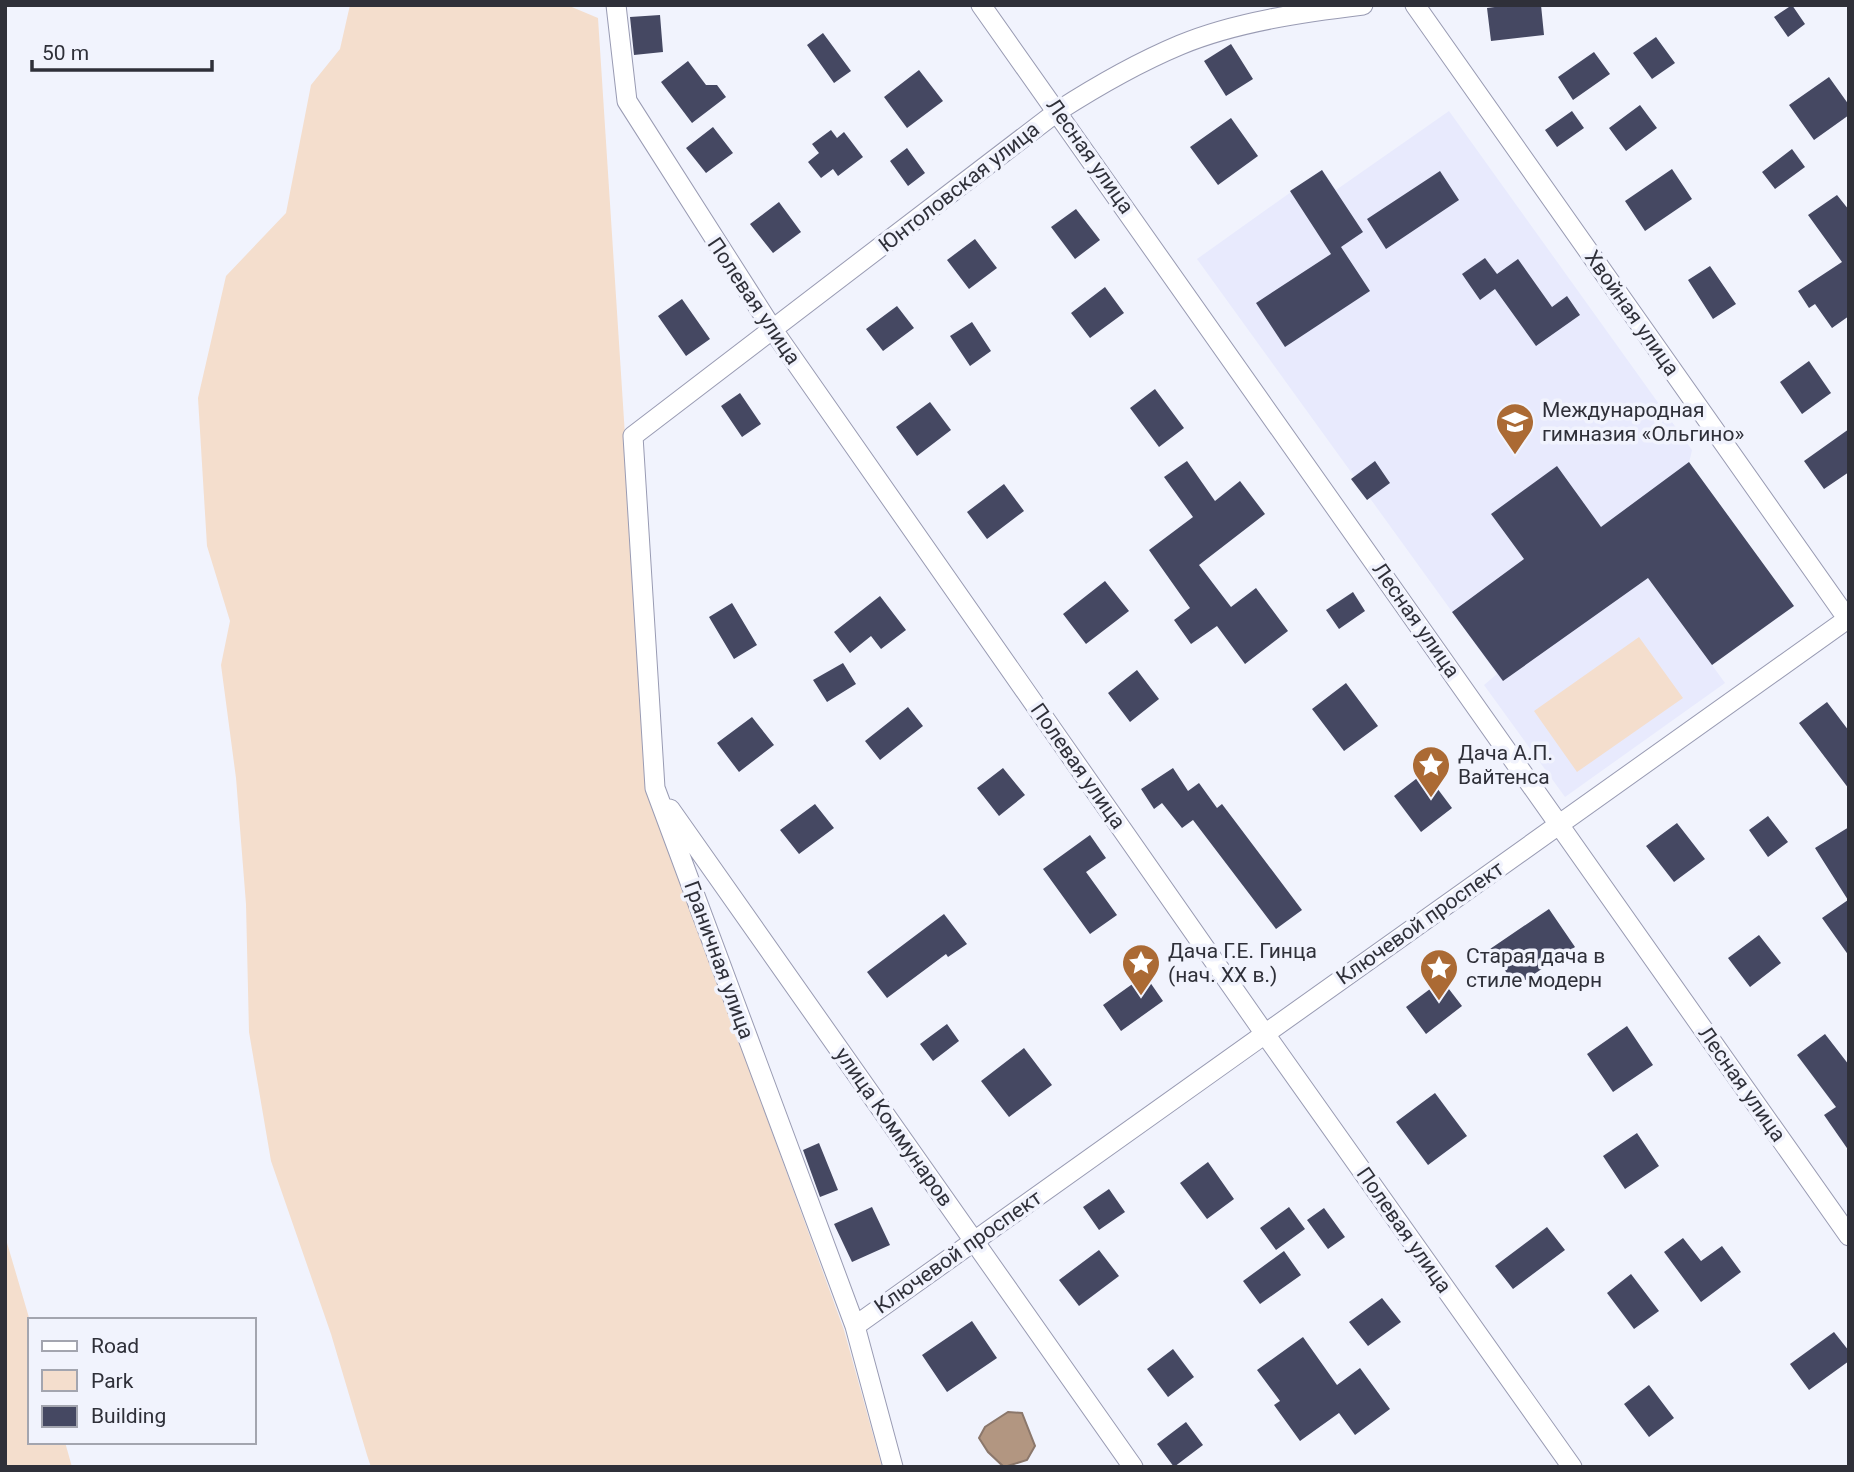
<svg xmlns="http://www.w3.org/2000/svg" width="1854" height="1472" font-family="Roboto,sans-serif">
<style>
.built{fill:#e8eafd}
.green{fill:#f4decd}
.water{fill:#b29681;stroke:#8b776b;stroke-width:2}
.building{fill:#454862}
.lines{fill:none;stroke-linecap:round;stroke-linejoin:round}
.minor-casing{stroke:#999bb3;stroke-width:21}
.minor{stroke:#fff;stroke-width:19}
.labels{text-anchor:middle;dominant-baseline:central;stroke-width:7;stroke-linejoin:round;paint-order:stroke}
.street-label{font-size:21px;fill:#2f3039;stroke:#f1f3fd}
.poi-label{font-size:21px;fill:#2f3039;stroke:#f1f3fd;text-anchor:start}
</style>
<rect width="100%" height="100%" fill="#f1f3fd"/>
<path class="built" d="M1449 111 1692 450 1689 463 1792 605 1712 665 1725 683 1565 797 1484 685 1497 674 1197 259 1322 170 1336 190Z"/>
<path class="green" d="M350 5H567L598 18 648 791 844 1330 882 1467H371L367 1455 331 1334 271 1161 249 1032 246 904 236 778 221 665 230 621 207 546 198 398 226 276 286 213 311 85 340 49Z
M1639 637 1683 698 1577 772 1534 711Z
M5 1236 30 1321V1442H65L72 1467H5Z"/>
<path class="water" d="M1008 1412 1022 1413 1035 1446 1027 1460 1004 1467 988 1452 979 1438 985 1427Z"/>
<path class="building" d="M1510 5H1541L1544 35 1491 41 1487 8Z
M1792 5 1805 24 1788 37 1774 17Z
M660 15 663 52 634 55 630 17Z
M823 33 851 71 834 83 807 45Z
M1656 37 1675 63 1652 79 1633 53Z
M1231 44 1253 79 1226 96 1204 61Z
M1594 52 1610 74 1573 100 1558 77Z
M688 61 706 85H717L726 97 692 123 661 82Z
M919 70 943 101 907 128 884 97Z
M1829 77 1849 105V115L1814 140 1789 105Z
M1640 105 1657 128 1626 151 1609 128Z
M1572 111 1584 128 1557 147 1545 130Z
M1231 118 1258 156 1218 185 1190 147Z
M713 127 733 153 706 173 686 148Z
M831 130 837 138 844 132 863 157 838 176 833 169 821 178 808 162 819 153 812 144Z
M907 148 925 173 908 186 890 161Z
M1792 149 1805 167 1775 189 1762 172Z
M1672 169 1692 199 1645 231 1625 201Z
M1322 170 1363 232 1341 247 1370 291 1285 347 1256 303 1331 254 1290 191Z
M1440 171 1459 200 1386 249 1367 219Z
M1837 195 1849 210V316L1832 328 1815 304 1809 308 1798 291 1842 262 1808 215Z
M779 202 801 232 773 253 750 224Z
M1076 209 1100 240 1075 259 1051 227Z
M975 239 997 268 969 289 947 260Z
M1485 258 1497 274 1518 259 1552 307 1567 296 1580 315 1536 346 1495 289 1480 300 1462 274Z
M1710 266 1736 304 1713 319 1688 280Z
M1105 287 1124 313 1090 338 1071 313Z
M682 299 710 339 686 356 658 316Z
M897 306 914 328 883 351 866 329Z
M972 322 991 351 970 366 950 336Z
M1809 361 1831 393 1802 414 1780 382Z
M1155 389 1184 428 1159 447 1130 408Z
M740 393 761 424 742 437 721 406Z
M930 402 951 430 917 456 896 427Z
M1849 429V472L1824 489 1804 461Z
M1187 461 1215 501 1240 481 1265 514 1199 565 1231 607 1256 588 1288 631 1245 664 1217 626 1191 644 1174 620 1190 608 1149 550 1193 517 1164 477Z
M1375 461 1390 483 1367 500 1351 479Z
M1689 462 1794 606 1712 665 1648 578 1503 681 1452 612 1524 559 1491 514 1557 466 1601 527Z
M1004 484 1024 511 987 539 967 512Z
M1105 581 1129 611 1086 644 1063 614Z
M1353 592 1365 611 1339 629 1326 610Z
M880 596 906 630 881 649 871 636 850 653 834 632Z
M732 603 757 645 734 659 709 617Z
M843 663 856 684 827 702 813 680Z
M1137 670 1159 699 1130 722 1108 693Z
M1346 683 1378 726 1344 751 1312 709Z
M1827 702 1849 731V789L1799 723Z
M908 707 923 726 880 760 865 741Z
M752 717 774 745 739 772 717 743Z
M1003 768 1025 795 999 816 977 788Z
M1173 768 1188 791 1199 783 1217 808 1222 804 1302 910 1276 929 1193 820 1182 828 1162 803 1154 809 1141 789Z
M1425 772 1452 808 1421 832 1394 796Z
M815 804 834 828 799 854 780 830Z
M1768 816 1788 842 1768 857 1749 830Z
M1677 823 1705 859 1674 882 1646 846Z
M1849 827V956L1822 918 1848 900 1815 848Z
M1090 835 1106 858 1086 872 1117 915 1090 934 1043 869Z
M1549 909 1575 947 1516 986 1490 949Z
M944 914 967 944 948 957 946 954 887 998 867 972Z
M1759 935 1781 963 1750 987 1728 958Z
M1145 975 1163 1001 1121 1031 1103 1005Z
M1442 980 1462 1006 1426 1034 1406 1007Z
M947 1024 959 1041 933 1061 920 1044Z
M1627 1026 1653 1065 1613 1092 1587 1054Z
M1825 1034 1849 1065V1151L1824 1115 1836 1107 1797 1055Z
M1024 1048 1052 1085 1009 1117 981 1081Z
M1435 1093 1467 1136 1428 1165 1396 1122Z
M1637 1133 1659 1166 1625 1189 1603 1156Z
M819 1143 838 1190 820 1197 803 1150Z
M1208 1162 1234 1199 1207 1219 1180 1183Z
M1109 1189 1125 1212 1099 1230 1083 1207Z
M872 1207 890 1245 852 1262 834 1224Z
M1289 1207 1305 1229 1276 1250 1260 1228Z
M1324 1208 1345 1237 1328 1249 1307 1220Z
M1547 1227 1565 1250 1513 1289 1495 1266Z
M1683 1238 1701 1261 1722 1246 1741 1272 1701 1302 1664 1252Z
M1099 1250 1119 1276 1079 1306 1059 1280Z
M1284 1251 1301 1275 1260 1304 1243 1281Z
M1631 1274 1659 1311 1634 1329 1607 1293Z
M1382 1298 1401 1322 1368 1346 1349 1322Z
M972 1321 997 1358 947 1392 922 1355Z
M1834 1332 1849 1351V1361L1809 1390 1790 1364Z
M1303 1337 1337 1385 1360 1368 1390 1409 1355 1435 1339 1413 1300 1441 1274 1405 1280 1401 1257 1370Z
M1173 1349 1194 1377 1168 1397 1147 1369Z
M1649 1385 1674 1418 1649 1437 1624 1404Z
M1186 1422 1203 1445 1174 1467 1157 1444Z"/>
<g class="lines">
<defs>
<path id="minor" d="M616 5 627 101 773 330 1265 1034 1572 1467
M981 5 1849 1236
M1415 5 1849 621
M670 809 1133 1467
M855 1326 1849 618
M893 1467 855 1326 655 788 633 436 1058 111C1097 86 1137 63 1180 45 1235 22 1305 12 1363 5"/>
</defs>
<use href="#minor" class="minor-casing"/>
<use href="#minor" class="minor"/>
</g>
<defs>
<symbol id="school-pin" viewBox="-11 -11 22 30"><path d="M0 17L-7.5 6A9.5 9.5 0 1 1 7.5 6Z" fill="#ab6a34" stroke="#f1f3fd"/><path d="M0-5L7-2L0 1L-7-2ZM-4 1L0 2.5L4 1V4Q0 6-4 4Z" fill="#fff"/></symbol>
<symbol id="sight-pin" viewBox="-11 -11 22 30"><path d="M0 17L-7.5 6A9.5 9.5 0 1 1 7.5 6Z" fill="#ab6a34" stroke="#f1f3fd"/><path d="M0-6L1.8-2.2L6-1.7L2.9 1.2L3.7 5.4L0 3.3L-3.7 5.4L-2.9 1.2L-6-1.7L-1.8-2.2Z" fill="#fff"/></symbol>
</defs>
<g fill-rule="evenodd">
<use href="#school-pin" x="1493" y="400" width="44" height="60"/>
<use href="#sight-pin" x="1409" y="743" width="44" height="60"/>
<use href="#sight-pin" x="1119" y="941" width="44" height="60"/>
<use href="#sight-pin" x="1417" y="946" width="44" height="60"/>
</g>
<g class="labels">
<g class="street-label">
<text transform="translate(1090 156) rotate(55)">Лесная улица</text>
<text transform="translate(959 187) rotate(-38)">Юнтоловская улица</text>
<text transform="translate(754 301) rotate(56)">Полевая улица</text>
<text transform="translate(1632 313) rotate(55)">Хвойная улица</text>
<text transform="translate(1416 620) rotate(55)">Лесная улица</text>
<text transform="translate(1078 766) rotate(55)">Полевая улица</text>
<text transform="translate(1420 923) rotate(-35)">Ключевой проспект</text>
<text transform="translate(719 960) rotate(70)">Граничная улица</text>
<text transform="translate(1742 1084) rotate(55)">Лесная улица</text>
<text transform="translate(894 1127) rotate(55)">улица Коммунаров</text>
<text transform="translate(1404 1230) rotate(55)">Полевая улица</text>
<text transform="translate(958 1252) rotate(-35)">Ключевой проспект</text>
</g>
<g class="poi-label">
<text x="1542" y="410">Международная<tspan x="1542" dy="24">гимназия «Ольгино»</tspan></text>
<text x="1458" y="753">Дача А.П.<tspan x="1458" dy="24">Вайтенса</tspan></text>
<text x="1168" y="951">Дача Г.Е. Гинца<tspan x="1168" dy="24">(нач. XX в.)</tspan></text>
<text x="1466" y="956">Старая дача в<tspan x="1466" dy="24">стиле модерн</tspan></text>
</g>
</g>
<rect width="1854" height="1472" fill="none" stroke="#2f3039" stroke-width="14"/>
<rect x="28" y="1318" width="228" height="126" fill="#f1f3fd" stroke="#a3a5af" stroke-width="2"/>
<rect x="42" y="1341" width="35" height="10" fill="#ffffff" stroke="#a3a5af" stroke-width="2"/>
<text x="91" y="1353" font-size="21" fill="#2f3039">Road</text>
<rect x="42" y="1370" width="35" height="21" fill="#f4decd" stroke="#a3a5af" stroke-width="2"/>
<text x="91" y="1388" font-size="21" fill="#2f3039">Park</text>
<rect x="42" y="1406" width="35" height="21" fill="#454862" stroke="#a3a5af" stroke-width="2"/>
<text x="91" y="1423" font-size="21" fill="#2f3039">Building</text>
<path d="M32 60v10h180v-10" fill="none" stroke="#2f3039" stroke-width="3.5"/>
<text x="42" y="60" font-size="21" fill="#2f3039" stroke="#f1f3fd" stroke-width="5" paint-order="stroke">50 m</text>
</svg>
